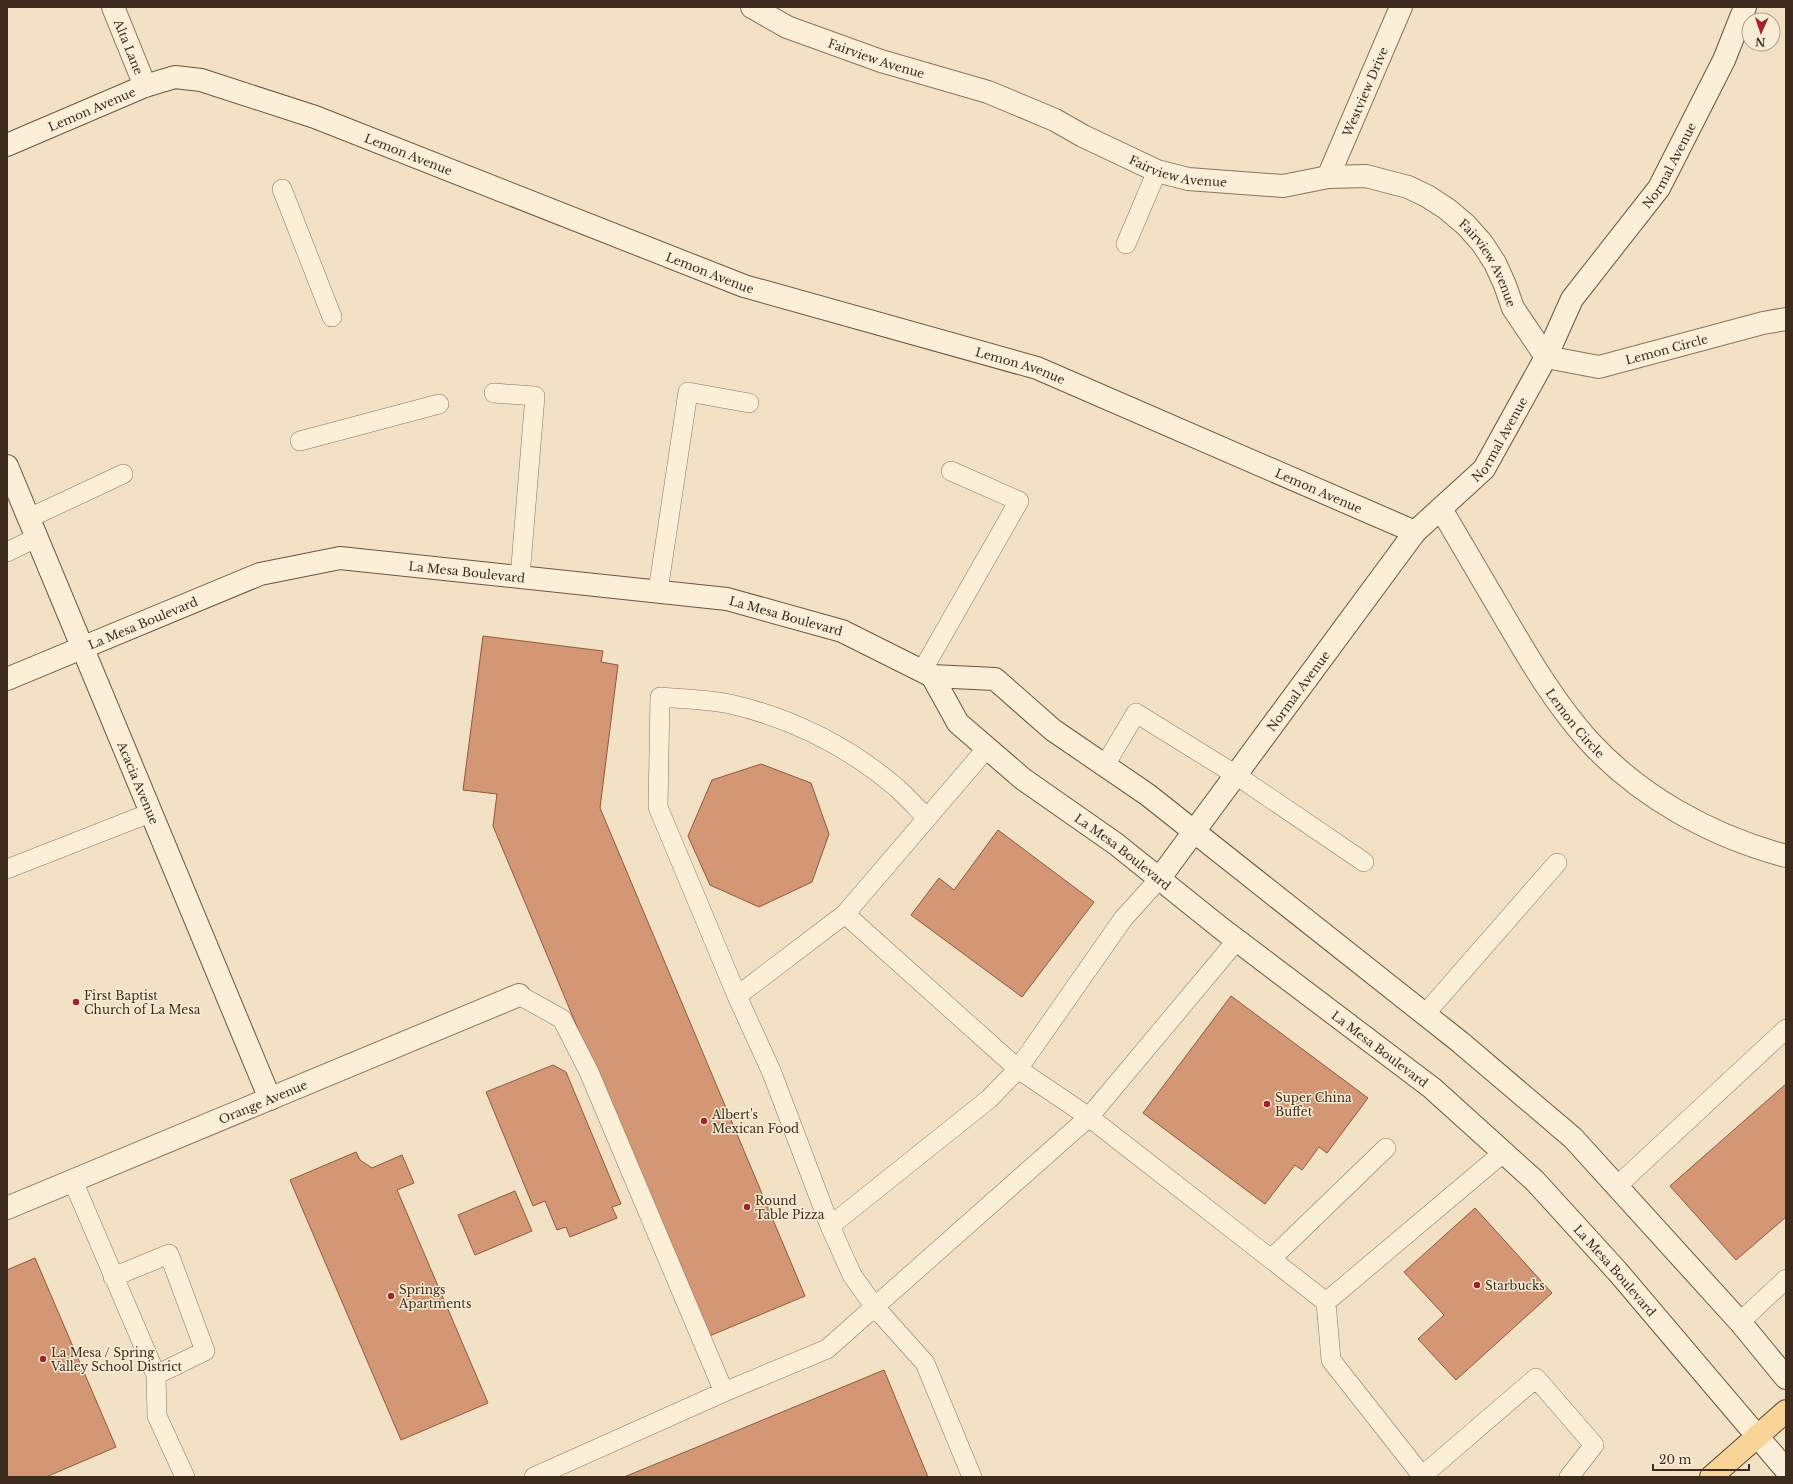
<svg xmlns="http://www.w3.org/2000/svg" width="1793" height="1484" font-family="'Libre Baskerville',serif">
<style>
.building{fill:#d49776;stroke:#90583c}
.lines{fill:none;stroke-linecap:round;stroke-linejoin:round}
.lane-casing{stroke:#8f7258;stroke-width:20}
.street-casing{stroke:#8f7258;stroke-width:24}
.secondary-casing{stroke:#71533b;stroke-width:24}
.primary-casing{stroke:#5c402d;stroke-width:24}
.lane{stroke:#fcefd8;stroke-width:19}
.street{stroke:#fcefd8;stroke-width:22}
.secondary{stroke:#fcefd8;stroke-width:22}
.primary{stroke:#f8d499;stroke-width:22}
.poi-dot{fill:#a4222b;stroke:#f9ecd4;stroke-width:1.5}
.labels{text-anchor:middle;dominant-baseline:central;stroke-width:3;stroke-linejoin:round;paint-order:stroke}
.street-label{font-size:12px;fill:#3d2b1d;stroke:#f9ecd4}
.poi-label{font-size:12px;fill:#3d2b1d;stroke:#f9ecd4;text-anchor:start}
</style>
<rect width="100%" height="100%" fill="#f2e1c4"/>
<path class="building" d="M483 636 603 651 601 662 618 665 600 808 805 1296 707 1337 493 826 497 794 463 790Z
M761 764 811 783 829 834 812 882 759 907 710 885 688 836 712 780Z
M998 830 1094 902 1022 997 911 915 939 878 954 890Z
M1231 996 1368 1098 1327 1153 1319 1147 1302 1170 1295 1165 1265 1204 1143 1113Z
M553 1065 566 1072 621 1204 612 1207 617 1218 570 1237 566 1227 557 1230 545 1201 533 1206 486 1092Z
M1786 1084V1217L1736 1260 1670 1186Z
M356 1152 360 1160 372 1168 402 1155 414 1183 397 1190 488 1403 401 1440 290 1180Z
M515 1191 532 1231 475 1255 458 1215Z
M1475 1208 1552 1293 1456 1380 1418 1339 1444 1315 1404 1272Z
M35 1258 116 1447 46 1477H7V1270Z
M884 1370 928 1477H624L707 1443Z"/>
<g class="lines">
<defs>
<path id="lane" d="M282 189 332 317
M1126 244 1157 171
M494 393 535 396 520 577
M300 441 439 404
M29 518 123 474
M7 552 36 538
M658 591 688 392 749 403
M922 671 1019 501 951 471
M987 748 845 914 1018 1069 1089 1117 1237 940
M1105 765 1136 713 1236 775 1364 862
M7 869 150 813
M845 914 737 996 658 807 660 697C683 699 707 699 730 704 791 718 849 747 897 788 907 797 917 808 927 818
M519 995 562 1019 589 1072 724 1392
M737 996 772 1073 830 1226 852 1275 874 1306 925 1363 972 1477
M1425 1014 1557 863
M73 1181 156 1375 157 1416 185 1477
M1617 1186 1786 1029
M830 1226 989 1099 1018 1069 1123 919 1159 879
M1271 1259 1386 1148
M113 1277 169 1254 205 1351 156 1375
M1326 1302 1504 1152
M1740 1322 1786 1279
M1422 1476 1536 1378 1594 1445 1569 1477
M534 1477 724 1392 827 1349 1089 1117 1326 1302 1331 1360 1423 1477"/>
<g id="street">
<path id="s1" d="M113 7 145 86"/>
<path id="s2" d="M752 7 787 27 881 61 988 92 1055 120 1083 136 1157 171 1188 179 1283 186 1328 177 1366 176 1408 187 1427 196 1447 209 1466 225 1482 243 1495 263 1505 285 1513 308 1546 357 1599 367 1763 323 1786 319"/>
<path id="s3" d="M1328 177 1401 7"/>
<path id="s4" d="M1441 509C1463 547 1486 585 1508 623 1532 664 1556 704 1588 740 1640 797 1711 836 1786 856"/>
<path id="s5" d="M7 1208 519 995"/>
</g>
<g id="secondary">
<path id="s6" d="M7 145 145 86 175 77 201 80 315 117 744 286 1037 368 1415 532"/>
<path id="s7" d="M7 466 270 1099"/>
<path id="s8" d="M932 676 958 723 1023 779 1116 844 1222 929 1432 1088 1535 1181 1617 1271 1786 1470"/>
<path id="s9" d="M7 679 260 574 340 558 727 599 842 631 932 676 995 679 1053 730 1148 795 1460 1042 1573 1138 1740 1322 1786 1378"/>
<path id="s10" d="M1159 879 1415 532 1484 469 1546 357 1572 299 1659 188 1724 60 1745 7"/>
</g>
<path id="primary" d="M1711 1477 1786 1411"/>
</defs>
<use href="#lane" class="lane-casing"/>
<use href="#street" class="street-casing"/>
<use href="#secondary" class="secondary-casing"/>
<use href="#primary" class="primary-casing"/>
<use href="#lane" class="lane"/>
<use href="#street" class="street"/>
<use href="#secondary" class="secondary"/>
<use href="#primary" class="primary"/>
</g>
<g class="poi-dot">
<circle cx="76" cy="1002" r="4"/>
<circle cx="1267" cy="1104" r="4"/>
<circle cx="704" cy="1121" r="4"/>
<circle cx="747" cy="1207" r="4"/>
<circle cx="1477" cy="1285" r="4"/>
<circle cx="391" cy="1296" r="4"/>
<circle cx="43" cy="1359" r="4"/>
</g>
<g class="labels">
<g class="street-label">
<text stroke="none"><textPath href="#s1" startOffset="43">Alta Lane</textPath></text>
<text stroke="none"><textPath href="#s2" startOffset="135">Fairview Avenue</textPath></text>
<text stroke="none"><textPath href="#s3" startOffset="93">Westview Drive</textPath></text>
<text stroke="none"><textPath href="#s6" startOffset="92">Lemon Avenue</textPath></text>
<text stroke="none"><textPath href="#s6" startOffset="428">Lemon Avenue</textPath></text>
<text stroke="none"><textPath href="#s10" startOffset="882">Normal Avenue</textPath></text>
<text stroke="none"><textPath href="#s2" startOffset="459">Fairview Avenue</textPath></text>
<text stroke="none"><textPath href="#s2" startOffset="807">Fairview Avenue</textPath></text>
<text stroke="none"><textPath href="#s6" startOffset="752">Lemon Avenue</textPath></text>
<text stroke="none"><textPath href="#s2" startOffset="1042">Lemon Circle</textPath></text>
<text stroke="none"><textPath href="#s6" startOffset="1076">Lemon Avenue</textPath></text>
<text stroke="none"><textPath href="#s10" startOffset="558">Normal Avenue</textPath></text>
<text stroke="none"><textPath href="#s6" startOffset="1400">Lemon Avenue</textPath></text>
<text stroke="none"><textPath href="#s9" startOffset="483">La Mesa Boulevard</textPath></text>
<text stroke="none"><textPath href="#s9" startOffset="806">La Mesa Boulevard</textPath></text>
<text stroke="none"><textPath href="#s9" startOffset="147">La Mesa Boulevard</textPath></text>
<text stroke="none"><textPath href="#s10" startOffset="234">Normal Avenue</textPath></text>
<text stroke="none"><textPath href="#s4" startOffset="253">Lemon Circle</textPath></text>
<text stroke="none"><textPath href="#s7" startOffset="343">Acacia Avenue</textPath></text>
<text stroke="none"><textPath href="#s8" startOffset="263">La Mesa Boulevard</textPath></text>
<text stroke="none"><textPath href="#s8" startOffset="587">La Mesa Boulevard</textPath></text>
<text stroke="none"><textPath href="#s5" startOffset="277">Orange Avenue</textPath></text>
<text stroke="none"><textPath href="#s8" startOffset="911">La Mesa Boulevard</textPath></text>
</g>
<g class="poi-label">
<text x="84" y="995">First Baptist<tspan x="84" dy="14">Church of La Mesa</tspan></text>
<text x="1275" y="1097">Super China<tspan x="1275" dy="14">Buffet</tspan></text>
<text x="712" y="1114">Albert's<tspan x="712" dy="14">Mexican Food</tspan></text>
<text x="755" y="1200">Round<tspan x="755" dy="14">Table Pizza</tspan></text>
<text x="1485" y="1285">Starbucks</text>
<text x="399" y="1289">Springs<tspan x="399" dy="14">Apartments</tspan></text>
<text x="51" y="1352">La Mesa / Spring<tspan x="51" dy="14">Valley School District</tspan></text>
</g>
</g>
<rect width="1793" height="1484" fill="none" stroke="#3d2b1d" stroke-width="16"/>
<g transform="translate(1761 32) rotate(183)"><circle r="19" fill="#f9ecd4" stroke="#ae9f8b"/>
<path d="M0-3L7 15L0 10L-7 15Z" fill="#a4222b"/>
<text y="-6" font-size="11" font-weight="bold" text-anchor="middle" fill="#3d2b1d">N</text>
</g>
<path d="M1653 1464v6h96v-6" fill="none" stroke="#3d2b1d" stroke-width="2"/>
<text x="1659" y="1464" font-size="12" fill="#3d2b1d" stroke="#f9ecd4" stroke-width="3" paint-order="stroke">20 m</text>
</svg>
